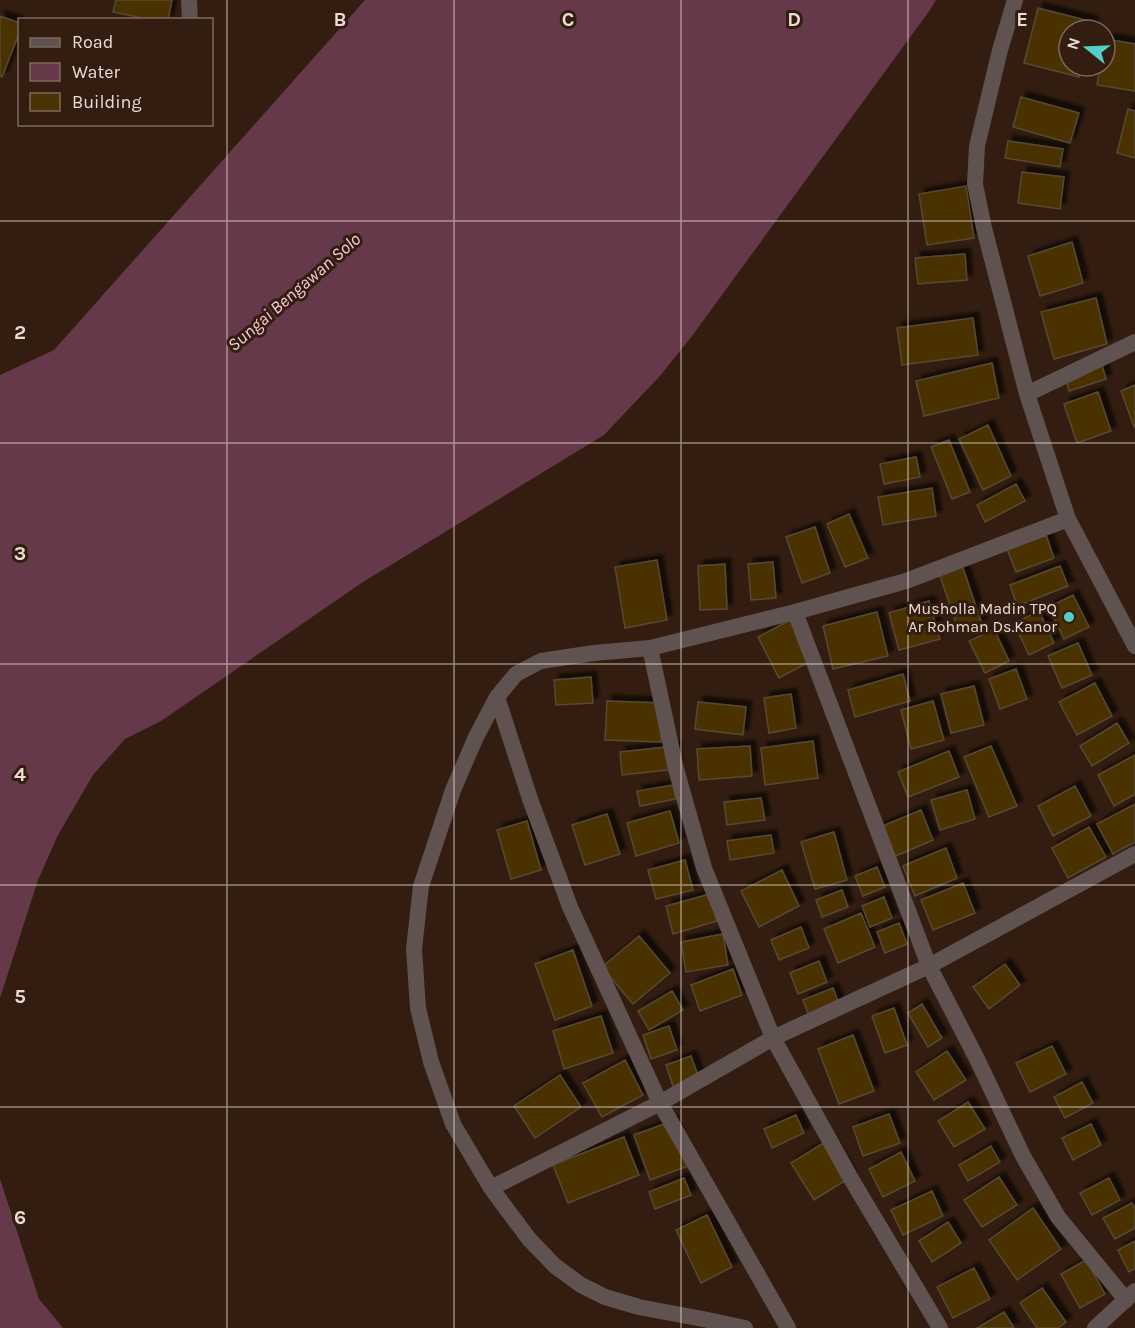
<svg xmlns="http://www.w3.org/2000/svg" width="1135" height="1328" font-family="Karla,sans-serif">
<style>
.water{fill:#653949}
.building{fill:#493204;stroke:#574932;stroke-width:1.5;filter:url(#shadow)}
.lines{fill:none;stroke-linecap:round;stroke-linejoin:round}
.minor{stroke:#5f5250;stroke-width:16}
.grid{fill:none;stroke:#ebdcd3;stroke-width:1.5;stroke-opacity:0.55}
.poi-dot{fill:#55cec6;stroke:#321d10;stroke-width:2}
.labels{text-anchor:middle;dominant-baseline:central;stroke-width:6;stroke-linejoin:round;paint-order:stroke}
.poi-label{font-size:16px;fill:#ebdcd3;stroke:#321d10;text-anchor:end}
.water-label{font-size:18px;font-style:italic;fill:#f8c8d8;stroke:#321d10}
.grid-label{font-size:20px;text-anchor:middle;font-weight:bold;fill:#ebdcd3;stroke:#321d10;stroke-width:6;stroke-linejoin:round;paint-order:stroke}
</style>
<defs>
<filter id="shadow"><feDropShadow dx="5.5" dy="-5.5" stdDeviation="1.5" flood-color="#0009"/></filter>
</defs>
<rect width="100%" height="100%" fill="#321d10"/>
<path class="water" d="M365 0H936L930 10 692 336 659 377 604 435 363 582 161 721 125 739 93 775 58 835 38 880 0 998V375L54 350Z
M0 1179 39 1299 63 1328H0Z"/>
<path class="building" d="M116 0H172L168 20H151L113 12Z
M1038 8 1093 22 1091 30H1069V66H1082L1079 77 1024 63Z
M0 16 20 23V31L2 77 0 76Z
M1105 39 1135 44V91L1097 85 1100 66H1105Z
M1021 97 1079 113 1070 143 1013 127Z
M1128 109 1135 111V158L1117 153Z
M1008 141 1063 149 1060 167 1005 158Z
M1022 172 1064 177 1060 209 1018 203Z
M966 186 974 238 927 245 919 194Z
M1072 242 1083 283 1040 296 1028 256Z
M965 254 967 280 918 284 915 258Z
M1096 298 1107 344 1054 359 1041 312Z
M973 318 978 355 902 365 897 328Z
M1101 362 1106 379 1069 391 1064 374Z
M992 363 999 398 924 416 916 381Z
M1135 385V426L1134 427 1121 391Z
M1098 392 1111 431 1077 443 1064 404Z
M988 425 1011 476 983 490 959 439Z
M949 440 970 492 952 499 931 447Z
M916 457 920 477 884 484 880 464Z
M1016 484 1025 501 985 522 977 505Z
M932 488 936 516 883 525 878 497Z
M849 514 868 558 845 567 827 524Z
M815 527 830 573 802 583 786 537Z
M1046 535 1054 558 1016 572 1007 549Z
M657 560 667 620 625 628 615 567Z
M773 562 776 598 751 600 748 564Z
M725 564 727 609 700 610 698 566Z
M962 565 982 624 959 632 939 573Z
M1060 566 1068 586 1017 606 1010 585Z
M1073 595 1089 627 1064 639 1049 607Z
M929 601 940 639 899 650 889 613Z
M1039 611 1054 643 1029 655 1014 623Z
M877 612 888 656 833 669 823 626Z
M792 619 813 660 779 678 758 637Z
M994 629 1009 661 985 673 969 641Z
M1078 643 1092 675 1062 688 1048 656Z
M1016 669 1027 699 1000 709 989 679Z
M903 674 910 701 855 717 848 690Z
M591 677 593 703 556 705 554 680Z
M1095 683 1112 716 1077 735 1059 702Z
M974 686 984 725 951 733 941 694Z
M791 694 796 728 769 733 764 698Z
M607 701 662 703 661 742 605 740Z
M933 701 944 740 911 749 901 710Z
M698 702 746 707 743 735 695 729Z
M1117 723 1129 743 1092 766 1080 746Z
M813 741 818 778 765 785 761 748Z
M675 746 677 769 622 775 620 752Z
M750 746 752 776 699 780 697 749Z
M991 746 1017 806 989 817 964 757Z
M949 751 959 777 908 797 898 772Z
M1135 755V794L1114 806 1098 775Z
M673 785 676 799 640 806 637 791Z
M1075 786 1091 816 1053 836 1038 806Z
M967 790 975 819 940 830 931 800Z
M761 798 765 820 727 825 724 802Z
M1135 804V842L1113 854 1097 824Z
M921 810 933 840 891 858 878 828Z
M670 811 679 843 636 856 627 823Z
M607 814 620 854 585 865 572 825Z
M527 821 541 870 511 879 497 830Z
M1089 827 1106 857 1068 878 1052 848Z
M834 832 847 880 815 889 801 842Z
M771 835 774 853 730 860 727 841Z
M946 848 957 878 915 896 903 866Z
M685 860 693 890 656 899 648 870Z
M877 867 885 887 863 896 855 876Z
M782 870 799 906 759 927 741 891Z
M963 883 975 913 933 930 921 900Z
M842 890 848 907 822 917 816 900Z
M710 894 717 921 673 934 666 906Z
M884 897 892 918 870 927 862 906Z
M861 913 875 947 838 963 824 929Z
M899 923 907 944 885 953 877 932Z
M801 927 809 948 779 960 771 940Z
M723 934 728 965 686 972 681 942Z
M639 936 670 973 633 1004 602 967Z
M573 950 592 1006 555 1020 535 964Z
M819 961 827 982 798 994 790 973Z
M1005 964 1020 985 989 1009 973 987Z
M733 969 742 995 700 1011 691 985Z
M833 988 841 1009 811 1021 803 1000Z
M672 991 683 1010 649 1030 638 1011Z
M922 1004 942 1038 928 1047 908 1013Z
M894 1008 907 1045 885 1053 872 1016Z
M601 1016 613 1053 564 1069 553 1031Z
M669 1026 677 1050 651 1059 643 1035Z
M853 1035 874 1091 839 1104 818 1049Z
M1052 1046 1066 1074 1030 1092 1016 1063Z
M947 1051 966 1080 934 1100 916 1072Z
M691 1056 700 1081 674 1089 666 1065Z
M625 1060 643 1095 602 1117 583 1083Z
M560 1075 581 1107 535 1138 514 1106Z
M1082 1082 1093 1103 1065 1118 1054 1097Z
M968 1102 985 1129 954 1147 938 1121Z
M889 1114 900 1143 863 1156 853 1127Z
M796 1115 804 1133 772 1148 764 1129Z
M672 1121 688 1166 650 1180 634 1135Z
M1091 1124 1101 1145 1073 1160 1062 1138Z
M624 1137 639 1175 568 1203 553 1165Z
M828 1140 851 1177 814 1200 791 1163Z
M991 1146 1000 1162 968 1181 959 1165Z
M901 1152 915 1181 883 1197 869 1169Z
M999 1177 1017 1205 982 1227 964 1200Z
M684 1178 691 1195 655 1209 649 1192Z
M1109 1178 1120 1200 1092 1215 1080 1193Z
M932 1191 943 1216 903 1235 891 1210Z
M1132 1203 1135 1209V1228L1115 1239 1103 1218Z
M1033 1208 1061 1249 1017 1280 989 1240Z
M707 1215 732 1267 701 1283 676 1230Z
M948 1222 961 1243 932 1262 919 1241Z
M1135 1241V1268L1129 1272 1118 1250Z
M1086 1260 1105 1294 1080 1308 1061 1274Z
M974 1268 990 1299 953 1318 937 1287Z
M1042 1288 1066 1322 1058 1328H1037L1020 1303Z
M1004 1312 1014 1328H977Z"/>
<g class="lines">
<path class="minor" d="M189 0 190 20
M1015 0 1000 50 977 146 975 184 984 228 1027 394 1068 519 1135 646
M1027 394 1135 342
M795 612 929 966 977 1059 1023 1156 1058 1217 1126 1300
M650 648 676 769 704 868 773 1038 850 1177 940 1328
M497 697 476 737 453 790 421 886 414 949 418 1008 431 1062 453 1124 491 1188 529 1239 555 1266 581 1285 605 1297 639 1307 708 1320 745 1328
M491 1188 660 1103 773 1038 929 966 1135 854
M788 1328 660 1103 570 907 530 799 497 697 516 674 541 661 594 653 650 648 795 612 906 581 1068 519
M1095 1328 1135 1291"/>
</g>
<path class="grid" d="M227 0V1328M454 0V1328M681 0V1328M908 0V1328M0 221H1135M0 443H1135M0 664H1135M0 885H1135M0 1107H1135"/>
<circle class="poi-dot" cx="1069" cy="617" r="6"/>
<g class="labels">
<g class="poi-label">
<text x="1057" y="608">Musholla Madin TPQ<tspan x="1057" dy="18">Ar Rohman Ds.Kanor</tspan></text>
</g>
<g class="water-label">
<text transform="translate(294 292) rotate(-41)">Sungai Bengawan Solo</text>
</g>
</g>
<g class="grid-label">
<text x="340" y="26">B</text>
<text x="568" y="26">C</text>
<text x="794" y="26">D</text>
<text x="1022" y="26">E</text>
<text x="20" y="339">2</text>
<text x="20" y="560">3</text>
<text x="20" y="781">4</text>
<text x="20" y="1003">5</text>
<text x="20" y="1224">6</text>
</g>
<rect x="18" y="18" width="195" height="108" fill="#321d10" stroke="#7c695e" stroke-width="1.5"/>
<rect x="30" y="38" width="30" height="9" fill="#5f5250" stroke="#7c695e" stroke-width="1.5"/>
<text x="72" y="48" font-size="18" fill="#ebdcd3">Road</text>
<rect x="30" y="63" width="30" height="18" fill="#653949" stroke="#7c695e" stroke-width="1.5"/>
<text x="72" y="78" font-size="18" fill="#ebdcd3">Water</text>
<rect x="30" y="93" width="30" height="18" fill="#493204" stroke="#7c695e" stroke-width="1.5"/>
<text x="72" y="108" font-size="18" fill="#ebdcd3">Building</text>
<g transform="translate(1087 48) rotate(288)"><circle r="28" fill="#321d10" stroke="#7c695e" stroke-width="1.5"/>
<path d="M0-4.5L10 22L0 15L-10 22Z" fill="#55cec6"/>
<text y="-9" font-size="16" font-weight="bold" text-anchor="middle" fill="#ebdcd3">N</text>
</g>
</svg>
